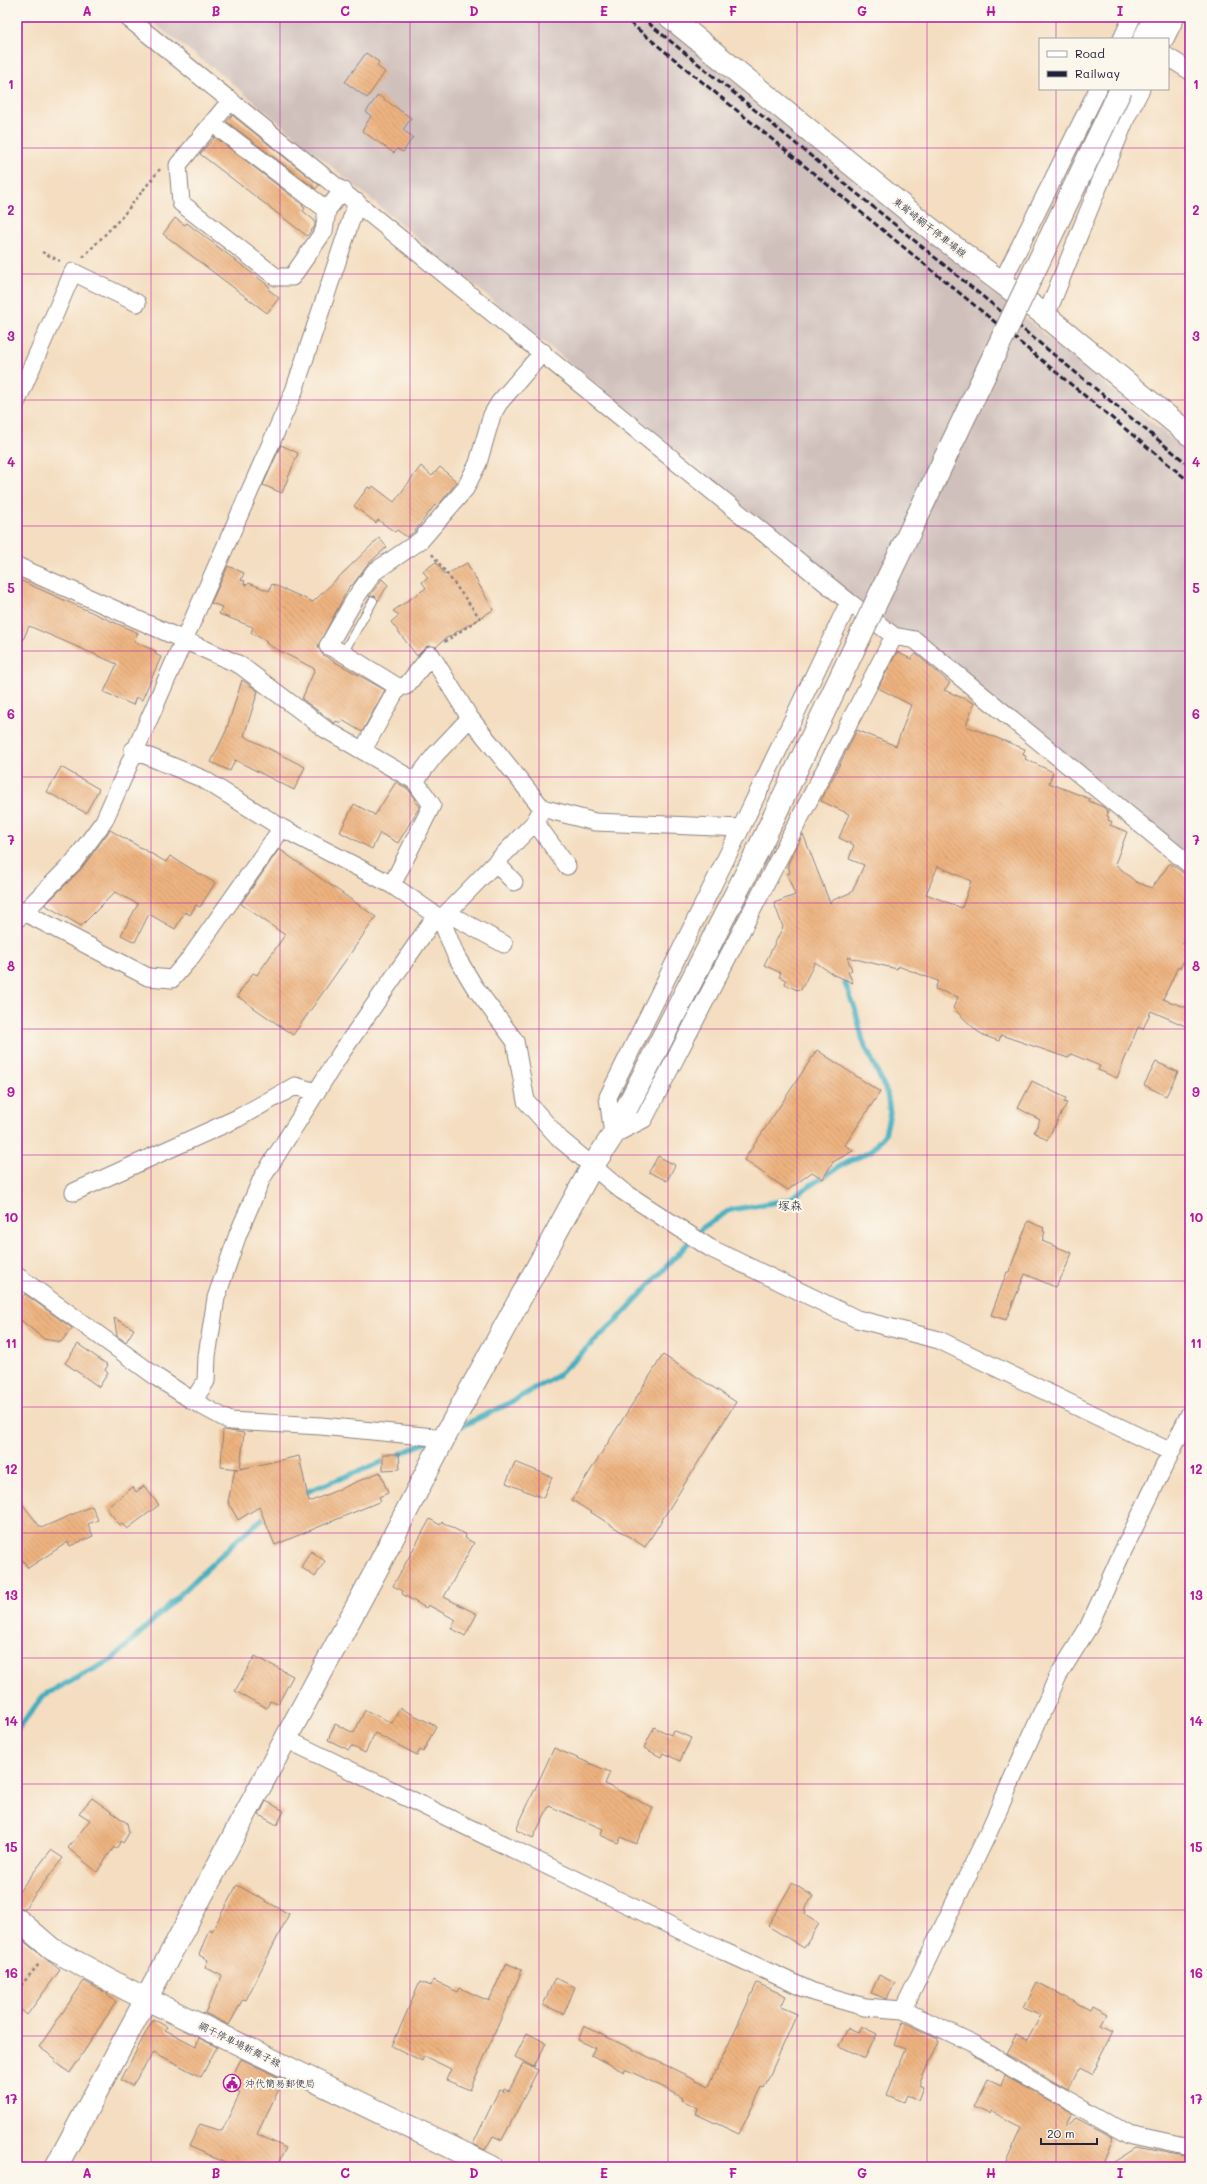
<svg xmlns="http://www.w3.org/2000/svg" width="1207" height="2184" font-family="Mali,'Klee One',sans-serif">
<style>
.railway{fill:#d0c0bc}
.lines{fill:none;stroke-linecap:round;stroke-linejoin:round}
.stream{stroke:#41aebf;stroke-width:5.5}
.building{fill:url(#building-back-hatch);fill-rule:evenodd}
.lane-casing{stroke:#8b807e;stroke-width:10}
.street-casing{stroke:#8b807e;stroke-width:19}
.secondary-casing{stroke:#8b807e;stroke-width:24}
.path{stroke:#8b807e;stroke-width:2.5;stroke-dasharray:3 3;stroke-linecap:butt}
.lane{stroke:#fff;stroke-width:8}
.street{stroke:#fff;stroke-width:17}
.secondary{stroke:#fff;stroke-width:22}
.rail{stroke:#22223b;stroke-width:3;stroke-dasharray:6 3;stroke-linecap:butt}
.secondary-bridge-casing{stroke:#8b807e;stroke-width:24;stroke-linecap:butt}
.secondary-bridge{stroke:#fff;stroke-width:22}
.grid{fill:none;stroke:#b5179e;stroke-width:1;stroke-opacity:0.55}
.labels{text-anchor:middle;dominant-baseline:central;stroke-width:4;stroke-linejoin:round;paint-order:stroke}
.street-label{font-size:10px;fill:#22223b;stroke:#fbf7ec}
.poi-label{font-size:10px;fill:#22223b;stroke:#fbf7ec;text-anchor:start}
.quarter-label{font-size:12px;fill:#22223b;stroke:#fbf7ec}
.neatline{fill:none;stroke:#b5179e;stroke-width:1.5}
.grid-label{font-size:13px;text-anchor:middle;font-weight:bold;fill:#b5179e}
</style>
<defs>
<pattern id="building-back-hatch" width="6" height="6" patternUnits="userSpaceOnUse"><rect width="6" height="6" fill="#edb27f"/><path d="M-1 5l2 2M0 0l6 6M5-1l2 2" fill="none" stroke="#cb996f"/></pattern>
</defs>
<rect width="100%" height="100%" fill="#fbf7ec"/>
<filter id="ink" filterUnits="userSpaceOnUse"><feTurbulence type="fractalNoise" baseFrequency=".025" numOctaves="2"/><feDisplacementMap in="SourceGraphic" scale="8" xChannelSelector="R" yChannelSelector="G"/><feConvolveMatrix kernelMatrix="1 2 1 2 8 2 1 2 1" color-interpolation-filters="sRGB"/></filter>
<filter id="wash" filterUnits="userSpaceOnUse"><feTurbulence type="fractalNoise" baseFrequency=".012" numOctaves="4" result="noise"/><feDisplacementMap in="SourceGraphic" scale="16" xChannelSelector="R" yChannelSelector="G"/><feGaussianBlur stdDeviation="0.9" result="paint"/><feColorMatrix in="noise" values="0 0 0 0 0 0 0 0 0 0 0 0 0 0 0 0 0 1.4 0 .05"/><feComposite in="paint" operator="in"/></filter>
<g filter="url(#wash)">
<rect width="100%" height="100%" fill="#f4ddc0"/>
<path class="railway" d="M145 17H656L831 158 1190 454V861L833 582 695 465 464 277 221 74Z"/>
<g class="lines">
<path class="stream" d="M458 1428 506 1405 557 1376 618 1319 702 1228 730 1210 788 1200 840 1166 871 1151 885 1134 890 1113 887 1093 863 1041 855 1009 845 983
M301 1494 390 1459 428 1441
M17 1730 44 1695 113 1659 238 1539 269 1513"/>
</g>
<g id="blocks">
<path class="building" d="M366 53 379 62 377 66 385 72 367 98 345 82Z
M378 95 411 118 403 130 413 137 403 152 397 149 394 153 362 131 371 116 366 112Z
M232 115 319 185 316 189 227 122Z
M215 137 303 205 302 206 305 208 303 211 315 221V226L307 236 200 154Z
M175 218 185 225 187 223 270 287 268 289 279 298 267 313 163 234Z
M281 445 298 453 282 493 263 485Z
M421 466 432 476 440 467 457 482 437 507 435 505 414 532 407 537 397 530 395 532 378 520 376 523 354 506 368 487 371 489 373 486 394 502Z
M379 538 387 547 366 566 352 586 350 585 318 646 323 655 385 690 362 732 342 720 341 723 336 721 335 723 333 722 302 699 315 669 274 648 266 643 267 641 251 633 253 627 219 614 222 607 211 603 228 566 244 573 241 580 245 581 244 584 247 585 249 583 269 591 272 584 313 602Z
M436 562 445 575 467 563 493 610 445 639 436 647 427 646 417 656 391 622 399 615 393 611 426 588 422 582 428 578 423 571Z
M17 579 138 633 134 642 156 651 155 654 161 657 142 700 136 697 133 705 104 692 117 664 29 626 17 654Z
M382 579 388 585 378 601 375 596 369 597Z
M897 652 911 659 916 654 950 683 944 690 974 703 966 726 1025 749 1023 755 1026 756 1025 759 1053 772 1049 783 1090 799 1089 801 1103 807 1108 812 1107 816 1109 817 1108 820 1112 822 1110 825 1127 832 1115 864 1136 882 1152 888 1170 863 1190 878V930L1183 944 1190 948V965L1183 962 1180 968 1178 967 1163 999 1190 1009V1028L1151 1011 1143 1029 1138 1027 1117 1078 1098 1070 1100 1066 1071 1054 1068 1058 1001 1035 999 1041 985 1036 977 1031 953 1008 958 997 935 989 938 981 898 966 897 969 847 957 852 970 848 972 853 983 834 975 815 962 801 990 798 989 797 990 785 984 786 980 779 977 781 973 764 965 783 927 774 903 795 895 787 874 790 873 788 864 803 834 830 903 831 901 852 892 864 865 849 859 854 845 839 838 849 814 821 801 857 730 896 746 911 705 878 688ZM938 866 971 881 962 908 926 894Z
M242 680 258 691 244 736 305 767 294 790 235 760 230 771 211 762 226 731Z
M61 767 99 789 86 813 47 792Z
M396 782 408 789 416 799 415 801 420 806 398 843 380 833 372 849 340 832 354 804 375 815Z
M110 830 166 862 170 856 215 883 200 907 196 905 190 915 185 912 175 929 149 914 135 942 121 935 138 904 115 892 81 926 45 905 81 869Z
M279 849 376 917 293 1035 237 996 253 973 257 975 285 935 241 904Z
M817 1050 880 1092 845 1145 853 1151 833 1162 823 1179 812 1172 788 1190 744 1160Z
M1156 1062 1178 1072 1166 1096 1144 1085Z
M1032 1081 1066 1098 1064 1102 1067 1103 1047 1140 1034 1132 1040 1120 1018 1108Z
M658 1156 675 1165 667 1181 649 1172Z
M1028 1221 1044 1228 1043 1231 1045 1232 1042 1241 1072 1253 1063 1274 1055 1287 1025 1274 1006 1320 991 1315 1007 1272H1009Z
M25 1294 72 1328 61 1342 44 1339 17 1317V1304Z
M114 1318 134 1329 126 1342 117 1336Z
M78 1344 108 1365 105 1370 108 1373 99 1387 65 1363Z
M663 1355 736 1402 645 1547 572 1500Z
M223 1430 244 1433 240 1469 299 1456 309 1502 380 1472 388 1493 379 1497 381 1501 275 1545 259 1507 238 1520 228 1502 235 1469H238L221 1467Z
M383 1454H399L400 1469 383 1470Z
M515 1462 552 1477 543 1498 506 1483Z
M144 1486 159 1505 127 1529 122 1524 120 1525 106 1508 133 1487 136 1492Z
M17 1497 41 1528 92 1506 98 1520 88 1524 93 1536 70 1546 68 1542 28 1568 17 1552Z
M430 1519 440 1525 442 1522 466 1535 465 1538 474 1543 444 1597 477 1614 465 1636 451 1628 456 1620 428 1605 426 1608 402 1594 403 1591 393 1586Z
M311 1551 325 1561 315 1577 301 1567Z
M255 1656 293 1676 278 1704 270 1701 267 1708 235 1691Z
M400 1708 436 1726 423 1752 420 1750 417 1755 375 1733 365 1753 351 1746 349 1750 328 1740 335 1724 354 1733 365 1710 392 1723Z
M654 1727 671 1735 673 1730 691 1738 680 1761 663 1753 661 1757 644 1748Z
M554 1748 610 1772 605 1784 653 1808 636 1844 621 1837 618 1843 600 1835 603 1829 549 1806 533 1838 516 1830Z
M92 1798 127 1823 129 1833 123 1843 121 1841 116 1849 114 1847 97 1872 68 1848 90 1820 79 1813Z
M266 1801 284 1811 277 1825 259 1815Z
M51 1850 63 1858 24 1909 17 1907V1894Z
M792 1883 813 1896 804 1911 806 1912 805 1915 819 1924 804 1948 768 1926Z
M237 1885 289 1914 246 2000 243 1999 229 2025 205 2013 222 1976 205 1967 208 1960 199 1955 209 1929 212 1931Z
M17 1936 60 1970 27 2015 17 2006Z
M506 1963 522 1970 470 2090 446 2080 451 2069 424 2056 422 2061 392 2046 420 1982 431 1986 433 1980 458 1992 460 1988 489 2001Z
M879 1975 895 1983 887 1999 871 1993Z
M555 1978 575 1987 564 2014 543 2005Z
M84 1981 108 1994 107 1995 116 2002 70 2073 54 2062 56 2059 39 2047Z
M1037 1982 1090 2010 1092 2006 1107 2014 1101 2024 1114 2030 1091 2075 1079 2068 1068 2089 1006 2053 1016 2035 1027 2041 1041 2015 1024 2007Z
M757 1983 786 1996 781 2007 797 2014 764 2088 762 2087 739 2134 696 2114 698 2108 682 2100 683 2098 665 2088 625 2069 624 2072 591 2055 595 2048 578 2040 584 2026 709 2086Z
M153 2019 167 2027 165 2030 196 2046 199 2038 217 2047 201 2077 154 2052 132 2086 121 2080Z
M903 2022 938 2038V2042L919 2085 923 2087 918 2100 907 2095 904 2102 887 2095 905 2049 894 2044Z
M861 2026 877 2034 865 2058 839 2046 848 2028 858 2032Z
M527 2033 546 2043 534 2067 515 2057Z
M241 2059 278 2077 276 2082 281 2085 257 2134 286 2148 276 2167H234L189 2146 200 2124 222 2131 240 2093 227 2087Z
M523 2063 538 2070 502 2140 493 2136 485 2150 473 2144 499 2090 503 2092 504 2089 509 2091Z
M1005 2076 1071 2113 1064 2127 1076 2118 1113 2137 1102 2167H1004L1022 2127 990 2111 989 2114 974 2107 988 2079 1001 2085Z
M1137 2148 1190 2158V2167H1107Z"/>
</g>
</g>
<g filter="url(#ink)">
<use href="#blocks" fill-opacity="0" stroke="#8b807e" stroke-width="1"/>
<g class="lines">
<defs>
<path id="lane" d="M343 653 373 601"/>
<path id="street" d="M127 17 849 602 894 636 915 640 1190 865
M1122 39 1132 17
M1165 39 1176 17
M1168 57 1190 71
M231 100 178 165 181 203 276 277H292L324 231 327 210 343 190
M212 123 327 210
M1002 282 1098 89
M1046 316 1127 116 1141 89
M17 401 73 272 137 303
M17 566 240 665 325 729 415 781 432 805 392 885
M849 602 741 828 608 1097 613 1135 644 1119 894 636
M398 687 406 686 431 655 470 718 542 808 595 822 741 828
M133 750 203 779 282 828 392 885 441 919 456 956 474 986 515 1041 526 1101 560 1139 621 1190 710 1248 857 1319 939 1340 1171 1452 1190 1413
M363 750 398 687 343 653 328 646 356 597 374 572 421 540 465 489 478 463 492 415 499 403 543 352
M415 781 435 755 470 718
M535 822 567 866
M496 863 514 882
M17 910 24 912 148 977 172 979 191 957 282 828
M447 913 504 944
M17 919 73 863 104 821 294 391 357 202
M441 919 535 822 542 808
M74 1192 238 1118 295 1086 316 1092
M17 1276 158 1378 193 1401 230 1421 321 1426 444 1438
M193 1401 206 1381 207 1356 216 1298 238 1234 262 1178 341 1053 436 916
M286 1739 723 1951 813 1992 865 2007 903 2010 976 2045 1012 2069 1130 2135 1190 2148
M903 2010 989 1831 1058 1676 1088 1628 1121 1555 1171 1452"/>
<path id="secondary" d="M670 17 937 234 1046 316 1190 435
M1144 39 1155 17
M17 1919 52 1949 128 1990 492 2167
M56 2167 379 1565 444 1438 592 1167 613 1135 758 850"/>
</defs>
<use href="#lane" class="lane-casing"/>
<use href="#street" class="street-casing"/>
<use href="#secondary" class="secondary-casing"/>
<path class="path" d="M42 252 60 261
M83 257 121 218 160 169
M432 554 480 618 443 643
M17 1990 39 1964"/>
<use href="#lane" class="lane"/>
<use href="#street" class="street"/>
<use href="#secondary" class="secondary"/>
<path class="rail" d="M623 17 1190 482
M641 17 1190 466"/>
<defs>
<path id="secondary-bridge" d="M758 850 1121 89"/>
</defs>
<use href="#secondary-bridge" class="secondary-bridge-casing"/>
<use href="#secondary-bridge" class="secondary-bridge"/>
</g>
</g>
<path class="grid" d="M151 17V2167M280 17V2167M410 17V2167M539 17V2167M668 17V2167M797 17V2167M927 17V2167M1056 17V39M1056 89V2167M17 148H1190M17 274H1190M17 400H1190M17 526H1190M17 651H1190M17 777H1190M17 903H1190M17 1029H1190M17 1155H1190M17 1281H1190M17 1407H1190M17 1533H1190M17 1658H1190M17 1784H1190M17 1910H1190M17 2036H1190"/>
<defs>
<symbol id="civic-ring" viewBox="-11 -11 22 22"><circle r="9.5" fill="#fbf7ec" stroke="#b5179e" stroke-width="1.5"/><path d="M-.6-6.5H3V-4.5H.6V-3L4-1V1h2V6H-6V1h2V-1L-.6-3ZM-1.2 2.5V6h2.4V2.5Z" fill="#b5179e"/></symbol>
</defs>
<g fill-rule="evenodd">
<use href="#civic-ring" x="222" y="2073" width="20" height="20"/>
</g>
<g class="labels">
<g class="street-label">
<text transform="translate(930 227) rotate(38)">東觜崎網干停車場線</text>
<text transform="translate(240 2044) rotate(26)">網干停車場新舞子線</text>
</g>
<g class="poi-label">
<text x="245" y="2083">沖代簡易郵便局</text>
</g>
<g class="quarter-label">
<text x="790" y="1205">塚森</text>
</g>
</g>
<rect width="1207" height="2184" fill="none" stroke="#fbf7ec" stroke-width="44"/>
<rect x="1039" y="38" width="130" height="52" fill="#fbf7ec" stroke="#a4a2a5"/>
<rect x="1047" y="51" width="20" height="6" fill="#ffffff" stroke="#a4a2a5"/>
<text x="1075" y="58" font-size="12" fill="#22223b">Road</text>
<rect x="1047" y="71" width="20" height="6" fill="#22223b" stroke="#a4a2a5"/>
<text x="1075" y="78" font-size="12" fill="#22223b">Railway</text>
<path d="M1041 2138v6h56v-6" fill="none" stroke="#22223b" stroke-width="2"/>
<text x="1047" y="2138" font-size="12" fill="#22223b" stroke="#fbf7ec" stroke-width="3" paint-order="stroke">20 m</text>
<rect x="22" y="22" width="1163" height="2140" class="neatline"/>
<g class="grid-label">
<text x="87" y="16">A</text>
<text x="216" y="16">B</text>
<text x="345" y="16">C</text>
<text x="474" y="16">D</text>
<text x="604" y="16">E</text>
<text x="733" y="16">F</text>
<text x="862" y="16">G</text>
<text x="991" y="16">H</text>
<text x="1120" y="16">I</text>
<text x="11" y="89">1</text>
<text x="1196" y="89">1</text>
<text x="11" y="215">2</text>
<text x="1196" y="215">2</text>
<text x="11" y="341">3</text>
<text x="1196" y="341">3</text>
<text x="11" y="467">4</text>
<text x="1196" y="467">4</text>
<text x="11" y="593">5</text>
<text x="1196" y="593">5</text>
<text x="11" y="719">6</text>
<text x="1196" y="719">6</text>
<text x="11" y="845">7</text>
<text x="1196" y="845">7</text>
<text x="11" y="971">8</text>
<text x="1196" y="971">8</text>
<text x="11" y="1097">9</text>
<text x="1196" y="1097">9</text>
<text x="11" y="1222">10</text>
<text x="1196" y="1222">10</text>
<text x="11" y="1348">11</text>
<text x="1196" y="1348">11</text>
<text x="11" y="1474">12</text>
<text x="1196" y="1474">12</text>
<text x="11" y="1600">13</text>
<text x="1196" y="1600">13</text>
<text x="11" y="1726">14</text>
<text x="1196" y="1726">14</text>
<text x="11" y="1852">15</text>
<text x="1196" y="1852">15</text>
<text x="11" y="1978">16</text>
<text x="1196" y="1978">16</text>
<text x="11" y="2104">17</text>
<text x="1196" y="2104">17</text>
<text x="87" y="2178">A</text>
<text x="216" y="2178">B</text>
<text x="345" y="2178">C</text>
<text x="474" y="2178">D</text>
<text x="604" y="2178">E</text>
<text x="733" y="2178">F</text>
<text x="862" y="2178">G</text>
<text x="991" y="2178">H</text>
<text x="1120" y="2178">I</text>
</g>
</svg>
